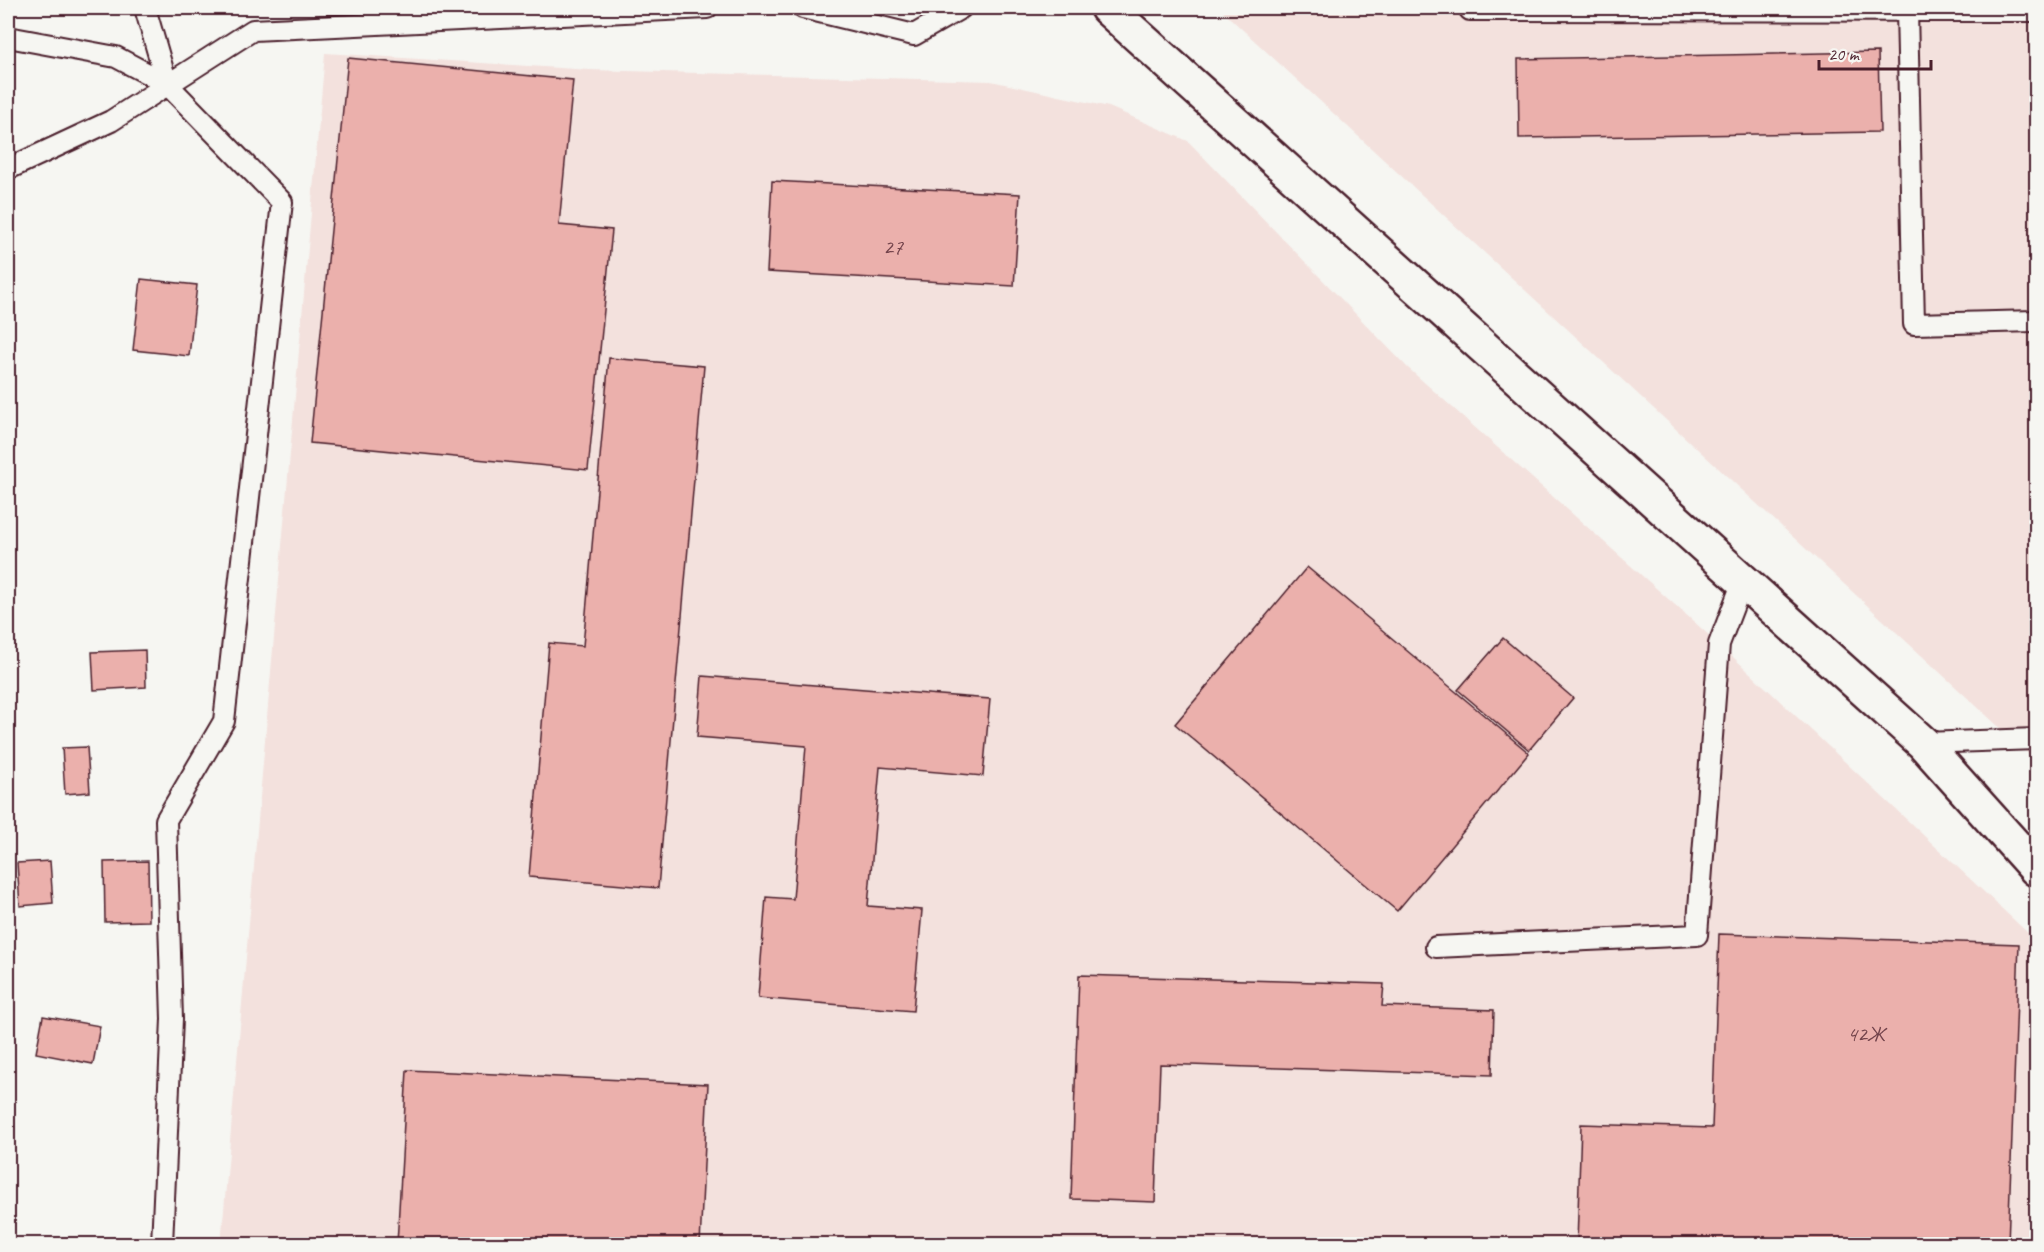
<svg xmlns="http://www.w3.org/2000/svg" width="2044" height="1252" font-family="Caveat,sans-serif">
<style>
.built{fill:#f3e1dd}
.building{fill:#ebb0ac;stroke:#4a1f2b;stroke-width:1.5}
.lines{fill:none;stroke-linecap:round;stroke-linejoin:round}
.lane-casing{stroke:#4a1f2b;stroke-width:24}
.street-casing{stroke:#4a1f2b;stroke-width:38}
.lane{stroke:#f6f6f2;stroke-width:20}
.street{stroke:#f6f6f2;stroke-width:33}
.labels{text-anchor:middle;dominant-baseline:central;stroke-width:5;stroke-linejoin:round;paint-order:stroke}
.number-label{font-size:22px;fill:#72434b}
</style>
<rect width="100%" height="100%" fill="#f6f6f2"/>
<filter id="ink" filterUnits="userSpaceOnUse"><feTurbulence type="fractalNoise" baseFrequency=".0167" numOctaves="2"/><feDisplacementMap in="SourceGraphic" scale="12" xChannelSelector="R" yChannelSelector="G"/><feConvolveMatrix kernelMatrix="1 2 1 2 8 2 1 2 1" color-interpolation-filters="sRGB"/></filter>
<g filter="url(#ink)">
<path class="built" d="M1219 8H2036V761Z
M325 53 590 70 991 81 1109 107 1188 141 1408 368 1719 644 2029 934 2036 947V1244H221Z"/>
<path class="building" d="M1878 52 1880 132 1519 138 1518 59Z
M348 58 573 80 559 225 612 230 588 470 310 443Z
M772 181 1020 194 1014 286 767 272Z
M141 279 197 285 189 356 133 350Z
M609 358 704 366 658 888 529 877 549 643 583 646Z
M1307 567 1529 753 1397 911 1175 724Z
M1503 638 1573 698 1529 750 1458 690Z
M145 650 146 687 94 690 92 652Z
M702 676 990 699 983 776 880 767 868 906 922 910 913 1011 758 998 766 897 793 899 806 746 697 737Z
M87 747 90 792 65 794 62 748Z
M50 861 53 903 20 906 17 863Z
M148 861 149 921 105 922 104 862Z
M1719 934 2019 944 2008 1244H1577L1581 1124 1712 1128Z
M1079 975 1384 984 1382 1006 1494 1010 1492 1075 1160 1064 1155 1202 1071 1199Z
M43 1016 100 1026 93 1064 36 1053Z
M407 1070 708 1084 700 1244H397Z"/>
<g class="lines">
<defs>
<path id="lane" d="M803 8 914 35 961 8
M1470 10 2036 11
M1907 10 1914 324 2036 321
M8 37 116 57 167 84 145 8
M8 169 111 121 253 30 707 8
M1923 743 2036 739
M1436 947 1697 935 1719 644 1743 581
M162 1244 172 1019 166 820 224 721 282 202 167 84"/>
<path id="street" d="M1107 8 1923 743 2036 869"/>
</defs>
<use href="#lane" class="lane-casing"/>
<use href="#street" class="street-casing"/>
<use href="#lane" class="lane"/>
<use href="#street" class="street"/>
</g>
</g>
<g class="labels">
<g class="number-label">
<text x="893" y="247">27</text>
<text x="1866" y="1034">42Ж</text>
</g>
</g>
<rect width="2044" height="1252" fill="none" stroke="#f6f6f2" stroke-width="30"/>
<rect x="15" y="15" width="2014" height="1222" fill="none" stroke="#4a1f2b" stroke-width="2" filter="url(#ink)"/>
<path d="M1819 60v9h112v-9" fill="none" stroke="#4a1f2b" stroke-width="3"/>
<text x="1828" y="60" font-size="18" fill="#4a1f2b" stroke="#f6f6f2" stroke-width="4.5" paint-order="stroke">20 m</text>
</svg>
